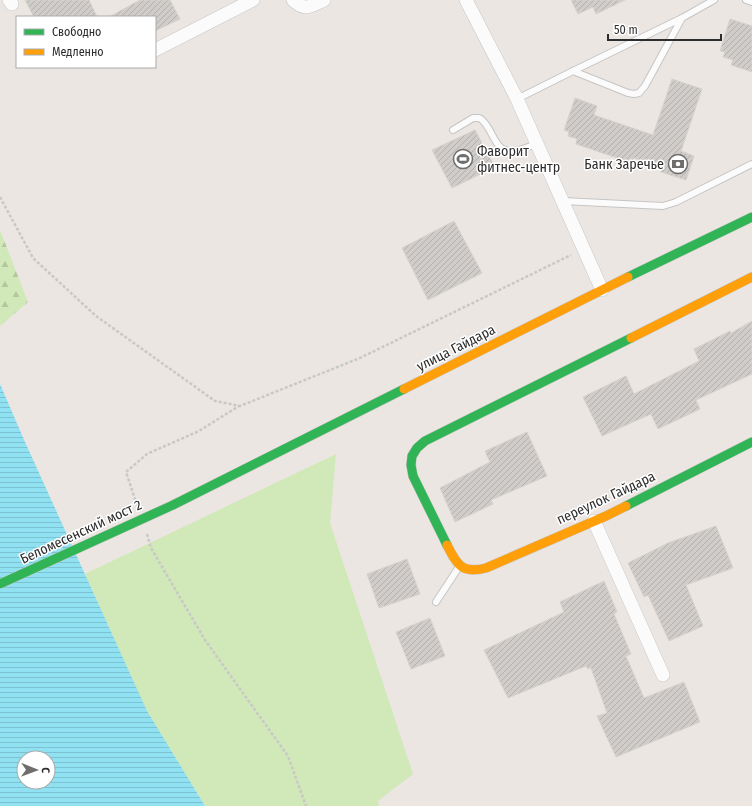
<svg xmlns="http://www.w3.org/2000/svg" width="752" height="806" font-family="'Fira Sans Condensed',sans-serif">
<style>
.grass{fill:#d1e8b8}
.forest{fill:url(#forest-firs)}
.water{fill:url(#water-rules);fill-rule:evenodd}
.building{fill:url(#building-hatch);stroke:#d6d2ce}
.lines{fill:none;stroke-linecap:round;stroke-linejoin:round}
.lane-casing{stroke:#c6c5c5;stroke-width:8}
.street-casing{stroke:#c6c5c5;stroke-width:14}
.fast-casing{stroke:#c6c5c5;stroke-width:10}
.slow-casing{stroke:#c6c5c5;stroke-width:10}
.path{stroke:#c8c8c8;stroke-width:2.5;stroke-dasharray:3 2;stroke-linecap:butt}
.lane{stroke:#fcfbfb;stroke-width:6}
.street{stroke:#fcfbfb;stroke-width:13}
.fast{stroke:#30b455;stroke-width:9}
.slow{stroke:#ff9f0a;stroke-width:9}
.fast-bridge-casing{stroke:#c6c5c5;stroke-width:10;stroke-linecap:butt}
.fast-bridge{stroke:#30b455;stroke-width:9}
.labels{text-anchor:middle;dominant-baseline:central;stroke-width:3;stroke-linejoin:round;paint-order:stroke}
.poi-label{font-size:14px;fill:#2d2d2d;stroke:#fff;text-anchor:start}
.street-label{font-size:14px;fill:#2d2d2d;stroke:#fff}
</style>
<defs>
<pattern id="forest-firs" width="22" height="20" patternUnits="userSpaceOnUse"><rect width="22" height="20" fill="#d1e8b8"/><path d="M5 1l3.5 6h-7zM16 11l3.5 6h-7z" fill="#b4c79e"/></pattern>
<pattern id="water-rules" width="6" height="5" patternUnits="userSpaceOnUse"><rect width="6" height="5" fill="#90e2f3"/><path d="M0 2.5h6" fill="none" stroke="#7cc2d1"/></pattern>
<pattern id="building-hatch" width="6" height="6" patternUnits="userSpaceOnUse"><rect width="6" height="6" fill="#d0ccc9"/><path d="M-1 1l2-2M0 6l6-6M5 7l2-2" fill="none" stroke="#b3b0ad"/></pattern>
</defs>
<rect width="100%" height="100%" fill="#ebe6e2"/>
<path class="grass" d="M336 454 330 523 413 774 378 801 379 806H205L147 712 85 574Z"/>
<path class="forest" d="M0 230 28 302 0 326Z"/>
<path class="water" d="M0 384 25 442 147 711 205 806H0ZM24 758H48V782H24Z"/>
<path class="building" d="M25 0H89L97 17H34Z
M140 0H170L180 19 155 31V17H109Z
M571 0H625L596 14 593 7 578 14Z
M730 19 752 26V72L731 65 733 60 723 57 725 52 720 51Z
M672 79 702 89 681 151 694 156 686 180 661 172 662 168 634 158 632 163 576 144 577 139 568 136 569 132 564 130 575 98 597 106 594 115 653 135Z
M475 130 495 167 452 188 432 150Z
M454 221 482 273 428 300 402 248Z
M752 321V374L696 400 700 409 658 429 651 414 602 436 583 397 626 376 634 394 699 361 694 349 730 331 731 333Z
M527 432 547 476 491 500 493 504 455 522 440 488 490 462 485 451Z
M716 526 733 568 686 585 703 626 669 641 648 595 644 597 628 563 668 543Z
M407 559 420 594 379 608 367 574Z
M604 581 617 612 614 614 631 654 626 656 644 698 684 682 700 722 616 757 597 716 607 713 591 668 588 669 586 666 508 698 484 650 564 612 560 602Z
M430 618 445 656 411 669 396 632Z"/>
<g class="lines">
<defs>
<path id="lane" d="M746 0 752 2
M573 71 628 93 634 94 639 93 645 86 682 18
M517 99 573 71 682 18 714 0
M453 130 473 118H479C484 120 486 125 489 129 492 135 495 141 499 146 509 157 526 147 537 144
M563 201 663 206 676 202 752 164
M436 602 459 567"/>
<path id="street" d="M9 0 12 4
M293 0C305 12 311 6 324 0
M466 0 517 99 602 290
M155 50 253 0
M594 521 663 675"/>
<path id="fast" d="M628 277 752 217
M173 505 404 389
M626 506 752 442
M447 545 413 476 411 465 412 456 417 448 425 441 631 338"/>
<path id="slow" d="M631 338 752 277
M404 389 628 277
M447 545C457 565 462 574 486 568L606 516 626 506"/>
</defs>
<use href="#lane" class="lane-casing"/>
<use href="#street" class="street-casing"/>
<use href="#fast" class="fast-casing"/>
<use href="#slow" class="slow-casing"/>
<path class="path" d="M0 197 33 258 96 316 215 401 240 406 360 358 571 255
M137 505 126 472 147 454 199 431 239 406
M147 534 151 548 205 640 288 756 306 806"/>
<use href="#lane" class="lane"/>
<use href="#street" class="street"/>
<use href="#fast" class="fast"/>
<use href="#slow" class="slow"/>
<defs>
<path id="fast-bridge" d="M0 584 173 505"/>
</defs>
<use href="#fast-bridge" class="fast-bridge-casing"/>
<use href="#fast-bridge" class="fast-bridge"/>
</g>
<defs>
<symbol id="stadium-ring" viewBox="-11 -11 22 22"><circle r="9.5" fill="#fff" stroke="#706e6c" stroke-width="1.5"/><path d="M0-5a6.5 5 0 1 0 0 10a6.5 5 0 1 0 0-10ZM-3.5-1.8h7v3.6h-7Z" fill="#706e6c"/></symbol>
<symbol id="bank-ring" viewBox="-11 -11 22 22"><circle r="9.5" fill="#fff" stroke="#706e6c" stroke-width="1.5"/><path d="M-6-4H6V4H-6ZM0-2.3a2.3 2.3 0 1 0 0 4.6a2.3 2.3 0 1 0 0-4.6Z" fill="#706e6c"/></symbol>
</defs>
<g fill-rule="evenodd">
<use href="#stadium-ring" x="452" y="148" width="22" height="22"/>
<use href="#bank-ring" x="667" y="153" width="22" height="22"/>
</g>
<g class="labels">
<g class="poi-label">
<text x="477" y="151">Фаворит<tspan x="477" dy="16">фитнес-центр</tspan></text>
<text x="664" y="164" text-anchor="end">Банк Заречье</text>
</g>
<g class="street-label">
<text transform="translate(456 348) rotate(-27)">улица Гайдара</text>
<text transform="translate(606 498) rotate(-25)">переулок Гайдара</text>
<text transform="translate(81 532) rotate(-25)">Беломесенский мост 2</text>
</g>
</g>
<rect x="16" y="16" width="140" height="52" fill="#ffffff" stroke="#ababab"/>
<rect x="24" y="29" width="20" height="6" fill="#30b455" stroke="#ababab"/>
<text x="52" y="36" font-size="12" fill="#2d2d2d">Свободно</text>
<rect x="24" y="49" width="20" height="6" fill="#ff9f0a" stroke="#ababab"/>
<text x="52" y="56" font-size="12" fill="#2d2d2d">Медленно</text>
<g transform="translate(36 770) rotate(91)"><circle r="19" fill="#ffffff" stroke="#ababab"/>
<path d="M0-3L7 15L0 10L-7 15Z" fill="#706e6c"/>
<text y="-6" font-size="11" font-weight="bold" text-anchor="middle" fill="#2d2d2d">С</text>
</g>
<path d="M608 34v6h113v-6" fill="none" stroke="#2d2d2d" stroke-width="2"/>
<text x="614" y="34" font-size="12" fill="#2d2d2d" stroke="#ffffff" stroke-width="3" paint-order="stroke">50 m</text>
</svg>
